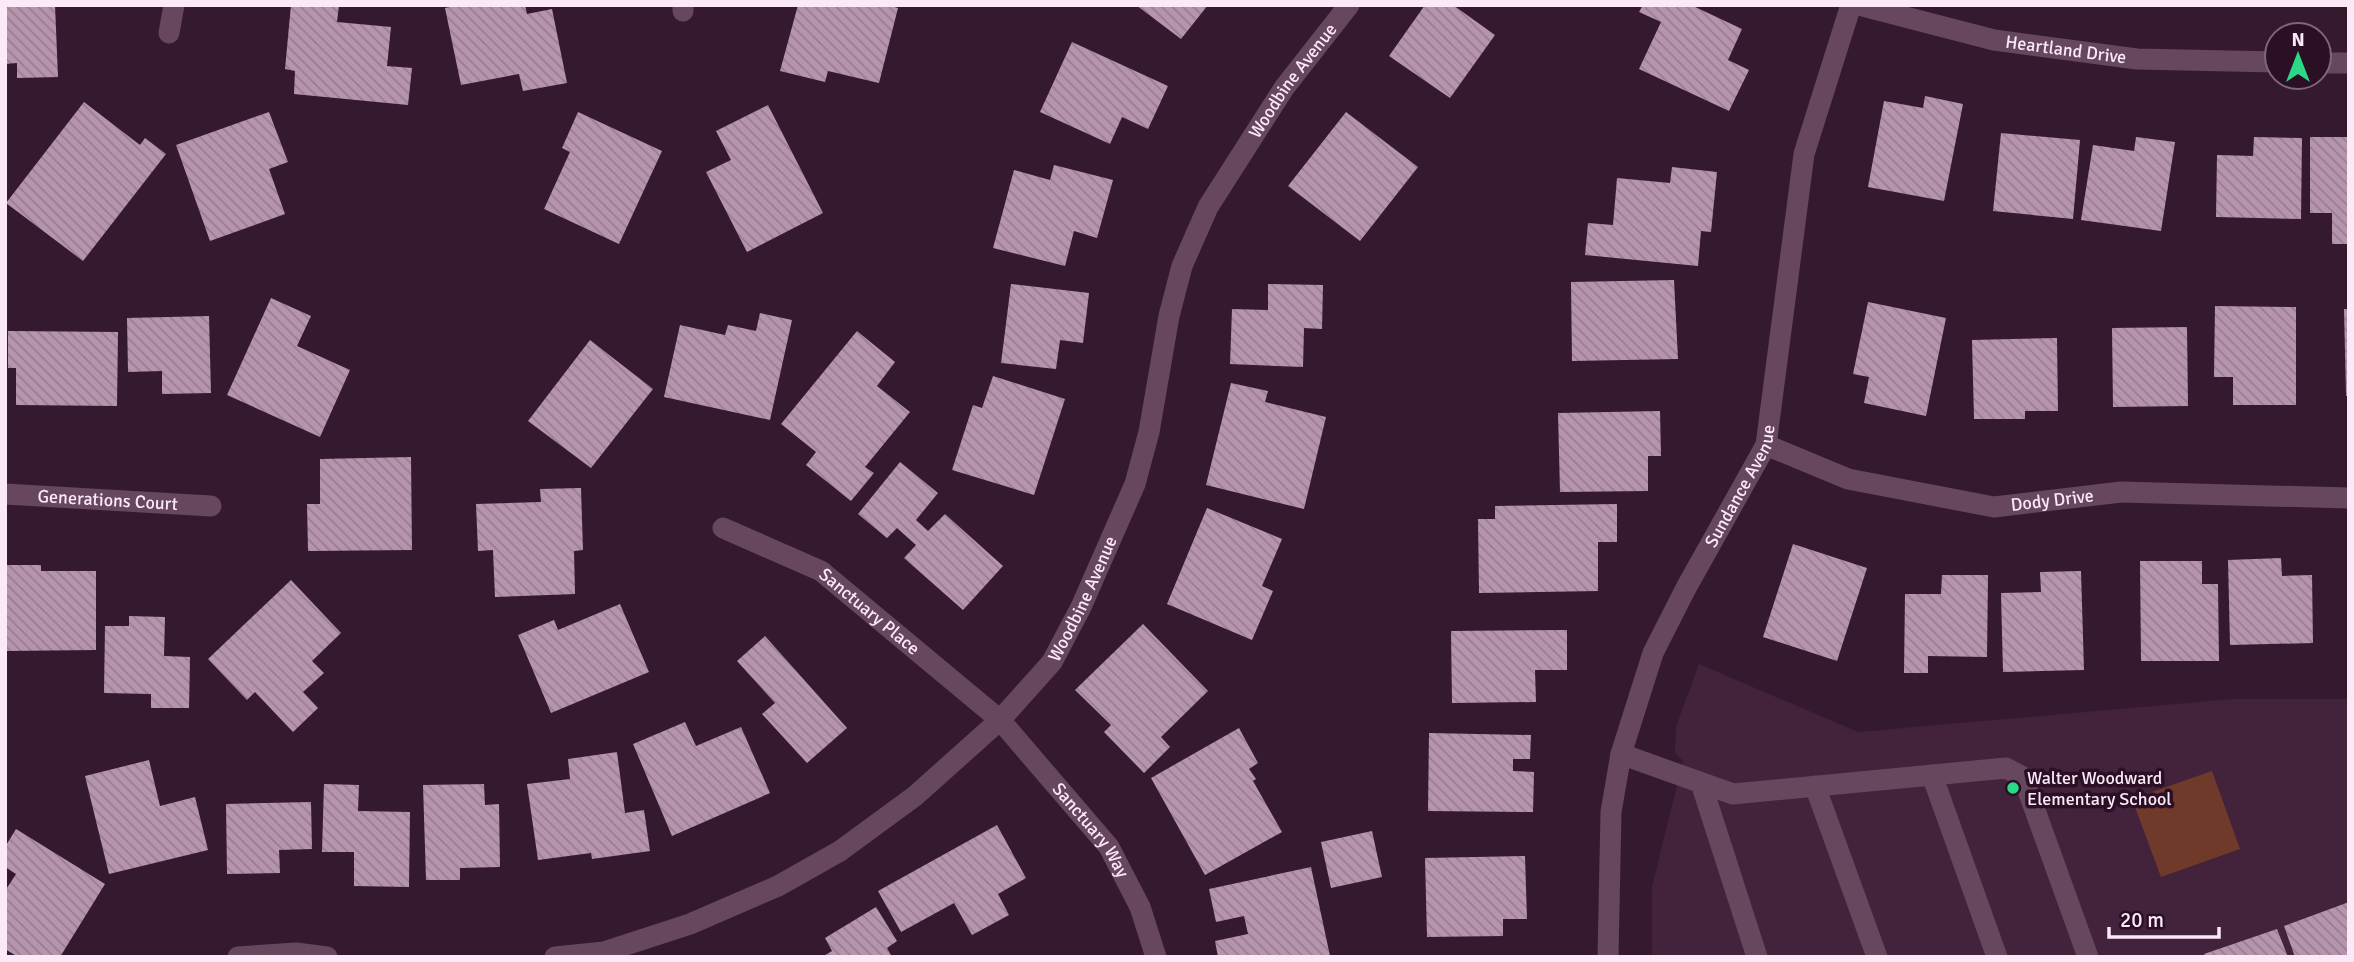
<svg xmlns="http://www.w3.org/2000/svg" width="2354" height="962" font-family="Signika,sans-serif">
<style>
.built{fill:#43223c}
.park{fill:#703a2b}
.building{fill:url(#building-back-hatch)}
.lines{fill:none;stroke-linecap:round;stroke-linejoin:round}
.lane{stroke:#66475e;stroke-width:21}
.street{stroke:#66475e;stroke-width:21}
.poi-dot{fill:#2ad885;stroke:#2b1025;stroke-width:2.5}
.labels{text-anchor:middle;dominant-baseline:central;stroke-width:7;stroke-linejoin:round;paint-order:stroke}
.street-label{font-size:18px;fill:#fce9f7;stroke:#2b1025}
.poi-label{font-size:18px;fill:#fce9f7;stroke:#2b1025;text-anchor:start}
</style>
<defs>
<pattern id="building-back-hatch" width="6" height="6" patternUnits="userSpaceOnUse" patternTransform="scale(1.75)"><rect width="6" height="6" fill="#b794ae"/><path d="M-1 5l2 2M0 0l6 6M5-1l2 2" fill="none" stroke="#977d90"/></pattern>
</defs>
<rect width="100%" height="100%" fill="#351a2f"/>
<path class="built" d="M1699 664 1858 732 2233 699H2349V957H1652V887L1683 761 1675 753 1676 727Z"/>
<path class="park" d="M2212 771 2240 849 2161 877 2132 799Z"/>
<path class="building" d="M5 5H55L58 77 17 78V63L5 64Z
M291 5H339L337 22 391 27 387 66 412 68 408 105 294 94 295 71 285 69Z
M459 5H525L527 14 552 9 567 83 523 91 519 74 461 85 445 8Z
M798 5H887L898 8 879 83 828 71 825 82 780 71Z
M1136 5H1208L1181 39Z
M1425 5H1453L1495 35 1450 98 1389 56Z
M1643 5H1691L1742 29 1728 60 1749 70 1729 111 1639 69 1661 22 1639 12Z
M1072 42 1168 86 1148 129 1122 117 1110 144 1040 112Z
M1925 96 1963 104 1944 201 1868 187 1884 101 1923 108Z
M84 102 140 145 145 138 166 154 83 261 6 203Z
M768 105 823 213 747 252 706 172 731 160 716 131Z
M269 112 288 162 269 169 285 214 210 241 176 145Z
M578 112 662 151 619 244 544 209 570 152 562 148Z
M1346 112 1418 167 1360 241 1288 186Z
M2001 133 2080 140 2073 219 1993 211Z
M2136 137 2175 142 2161 231 2081 220 2093 145 2134 151Z
M2254 137 2302 138 2301 219 2216 217 2217 155 2253 156Z
M2310 137H2349V244H2332V213H2310Z
M1054 165 1113 180 1097 238 1074 231 1065 266 993 248 1014 170 1050 180Z
M1672 167 1717 172 1711 232 1701 231 1698 266 1585 255 1588 223 1613 225 1617 178 1670 183Z
M1674 280 1678 359 1572 361 1571 282Z
M1011 284 1089 293 1083 343 1060 340 1056 369 1001 363Z
M1268 284 1323 285 1322 329 1304 328 1303 367 1230 364 1232 309 1268 310Z
M271 298 311 316 297 346 350 370 320 437 227 395Z
M1868 302 1946 318 1926 416 1864 403 1869 377 1853 374Z
M2215 306 2296 307V405H2233V377H2214Z
M2344 309H2349V396H2346Z
M760 313 792 320 770 420 664 397 680 325 725 335 728 325 756 331Z
M209 316 211 393 162 394V371L128 372 127 318Z
M2187 327 2188 406 2113 407 2112 328Z
M8 331 118 332 117 406 16 405V368H8Z
M857 331 895 362 877 386 910 412 865 467 874 473 851 501 806 465 816 452 781 424Z
M2057 338 2058 411H2025V419H1974L1972 340Z
M590 340 653 389 591 468 528 421Z
M993 376 1065 399 1034 495 952 470 973 405 982 408Z
M1231 383 1268 391 1265 402 1326 417 1304 509 1206 485Z
M1660 411 1661 456H1648V491L1560 492 1558 413Z
M411 457 412 550 308 551 307 504H320V459Z
M900 462 938 493 916 520 928 531 921 538 945 514 1003 566 963 610 904 558 916 545 897 528 887 538 858 514Z
M581 488 583 550 574 551 575 594 495 597 493 550 478 551 476 504 541 502 540 489Z
M1617 504V542H1598V591L1479 593 1478 519H1495V506Z
M1207 508 1282 539 1262 586 1273 591 1252 640 1167 604Z
M1793 544 1867 568 1837 661 1763 637Z
M2281 558 2282 576 2312 575 2313 643 2230 645 2228 560Z
M2140 561H2202V584H2218L2219 661H2141Z
M5 565H41V571H96V650L5 651Z
M2081 571 2084 670 2003 672 2001 593 2041 592 2040 572Z
M1942 575H1988L1987 657 1928 656V673H1904L1905 594H1941Z
M291 580 341 633 312 661 324 673 303 692 318 708 293 732 255 692 247 700 208 659Z
M620 604 649 672 551 713 518 635 554 620 558 630Z
M129 616 165 617 164 656 190 657 189 708H151V694L104 693 105 626H129Z
M1143 624 1208 691 1161 737 1170 747 1144 773 1104 732 1111 725 1075 690Z
M1567 630V670H1535L1536 702 1452 703 1451 631Z
M765 636 847 728 807 763 762 714 775 703 737 661Z
M685 722 696 746 741 727 770 793 672 836 633 744Z
M1239 728 1258 763 1249 769 1256 779 1253 781 1282 832 1205 875 1151 778Z
M1429 733 1531 735 1530 759H1513V771L1534 772 1533 812 1428 811Z
M617 752 625 813 644 810 650 851 592 859 591 853 538 860 527 784 570 779 568 759Z
M149 760 160 806 195 797 208 850 109 874 85 776Z
M324 784 359 785 358 811 410 812 409 887 354 886V852H322Z
M484 784 485 805 499 804 500 867 460 868V880H426L423 785Z
M311 802 312 849 279 850 280 873 227 874 226 804Z
M997 825 1026 878 998 894 1009 915 972 935 954 903 901 932 878 891Z
M16 829 105 884 60 957H18L5 949V891L16 874 5 867V847Z
M1372 831 1382 877 1331 888 1321 842Z
M1525 856 1527 919H1503V936L1427 937 1425 858Z
M1311 867 1330 956 1218 957 1215 941 1248 934 1244 916 1216 922 1209 889Z
M2349 902V957H2295L2284 926Z
M876 907 897 941 887 948 892 957H822L832 951 825 938Z
M2277 929 2288 957H2205L2204 954Z"/>
<g class="lines">
<path class="lane" d="M1621 754 1733 794 2006 768 2023 777 2088 957
M1932 775 1997 957
M1701 783 1757 957
M1815 786 1877 957"/>
<g class="street">
<path d="M683 5V11"/>
<path id="s1" d="M1859 5 1994 40 2137 59 2277 62"/>
<path d="M169 33 174 5"/>
<path d="M2319 63H2349"/>
<path id="s2" d="M1766 445 1848 479 1994 507 2121 492 2349 498"/>
<path id="s3" d="M5 494 211 506"/>
<path id="s4" d="M723 528 821 571 1000 720 1109 847 1140 907 1156 957"/>
<path d="M238 957 296 953 327 957"/>
<path id="s5" d="M555 957 604 952 690 924 778 886 840 851 915 796 1000 720 1052 662 1081 607 1135 484 1149 432 1169 316 1182 266 1208 207 1284 88 1349 5"/>
<path id="s6" d="M1608 957 1611 812 1621 754 1653 653 1686 588 1766 445 1804 154 1851 5"/>
</g>
</g>
<circle class="poi-dot" cx="2013" cy="788" r="7"/>
<g class="labels">
<g class="street-label">
<text stroke="none"><textPath href="#s1" startOffset="212">Heartland Drive</textPath></text>
<text stroke="none"><textPath href="#s5" startOffset="1228">Woodbine Avenue</textPath></text>
<text stroke="none"><textPath href="#s6" startOffset="499">Sundance Avenue</textPath></text>
<text stroke="none"><textPath href="#s3" startOffset="103">Generations Court</textPath></text>
<text stroke="none"><textPath href="#s2" startOffset="296">Dody Drive</textPath></text>
<text stroke="none"><textPath href="#s5" startOffset="662">Woodbine Avenue</textPath></text>
<text stroke="none"><textPath href="#s4" startOffset="170">Sanctuary Place</textPath></text>
<text stroke="none"><textPath href="#s4" startOffset="483">Sanctuary Way</textPath></text>
</g>
<g class="poi-label">
<text x="2027" y="778">Walter Woodward<tspan x="2027" dy="21">Elementary School</tspan></text>
</g>
</g>
<rect width="2354" height="962" fill="none" stroke="#fce9f7" stroke-width="14"/>
<g transform="translate(2298 56)"><circle r="33" fill="#2b1025" stroke="#7f6779" stroke-width="2"/>
<path d="M0-5L12 26L0 18L-12 26Z" fill="#2ad885"/>
<text y="-10" font-size="19" font-weight="bold" text-anchor="middle" fill="#fce9f7">N</text>
</g>
<path d="M2109 927v10h110v-10" fill="none" stroke="#fce9f7" stroke-width="3.5"/>
<text x="2120" y="927" font-size="21" fill="#fce9f7" stroke="#2b1025" stroke-width="5" paint-order="stroke">20 m</text>
</svg>
